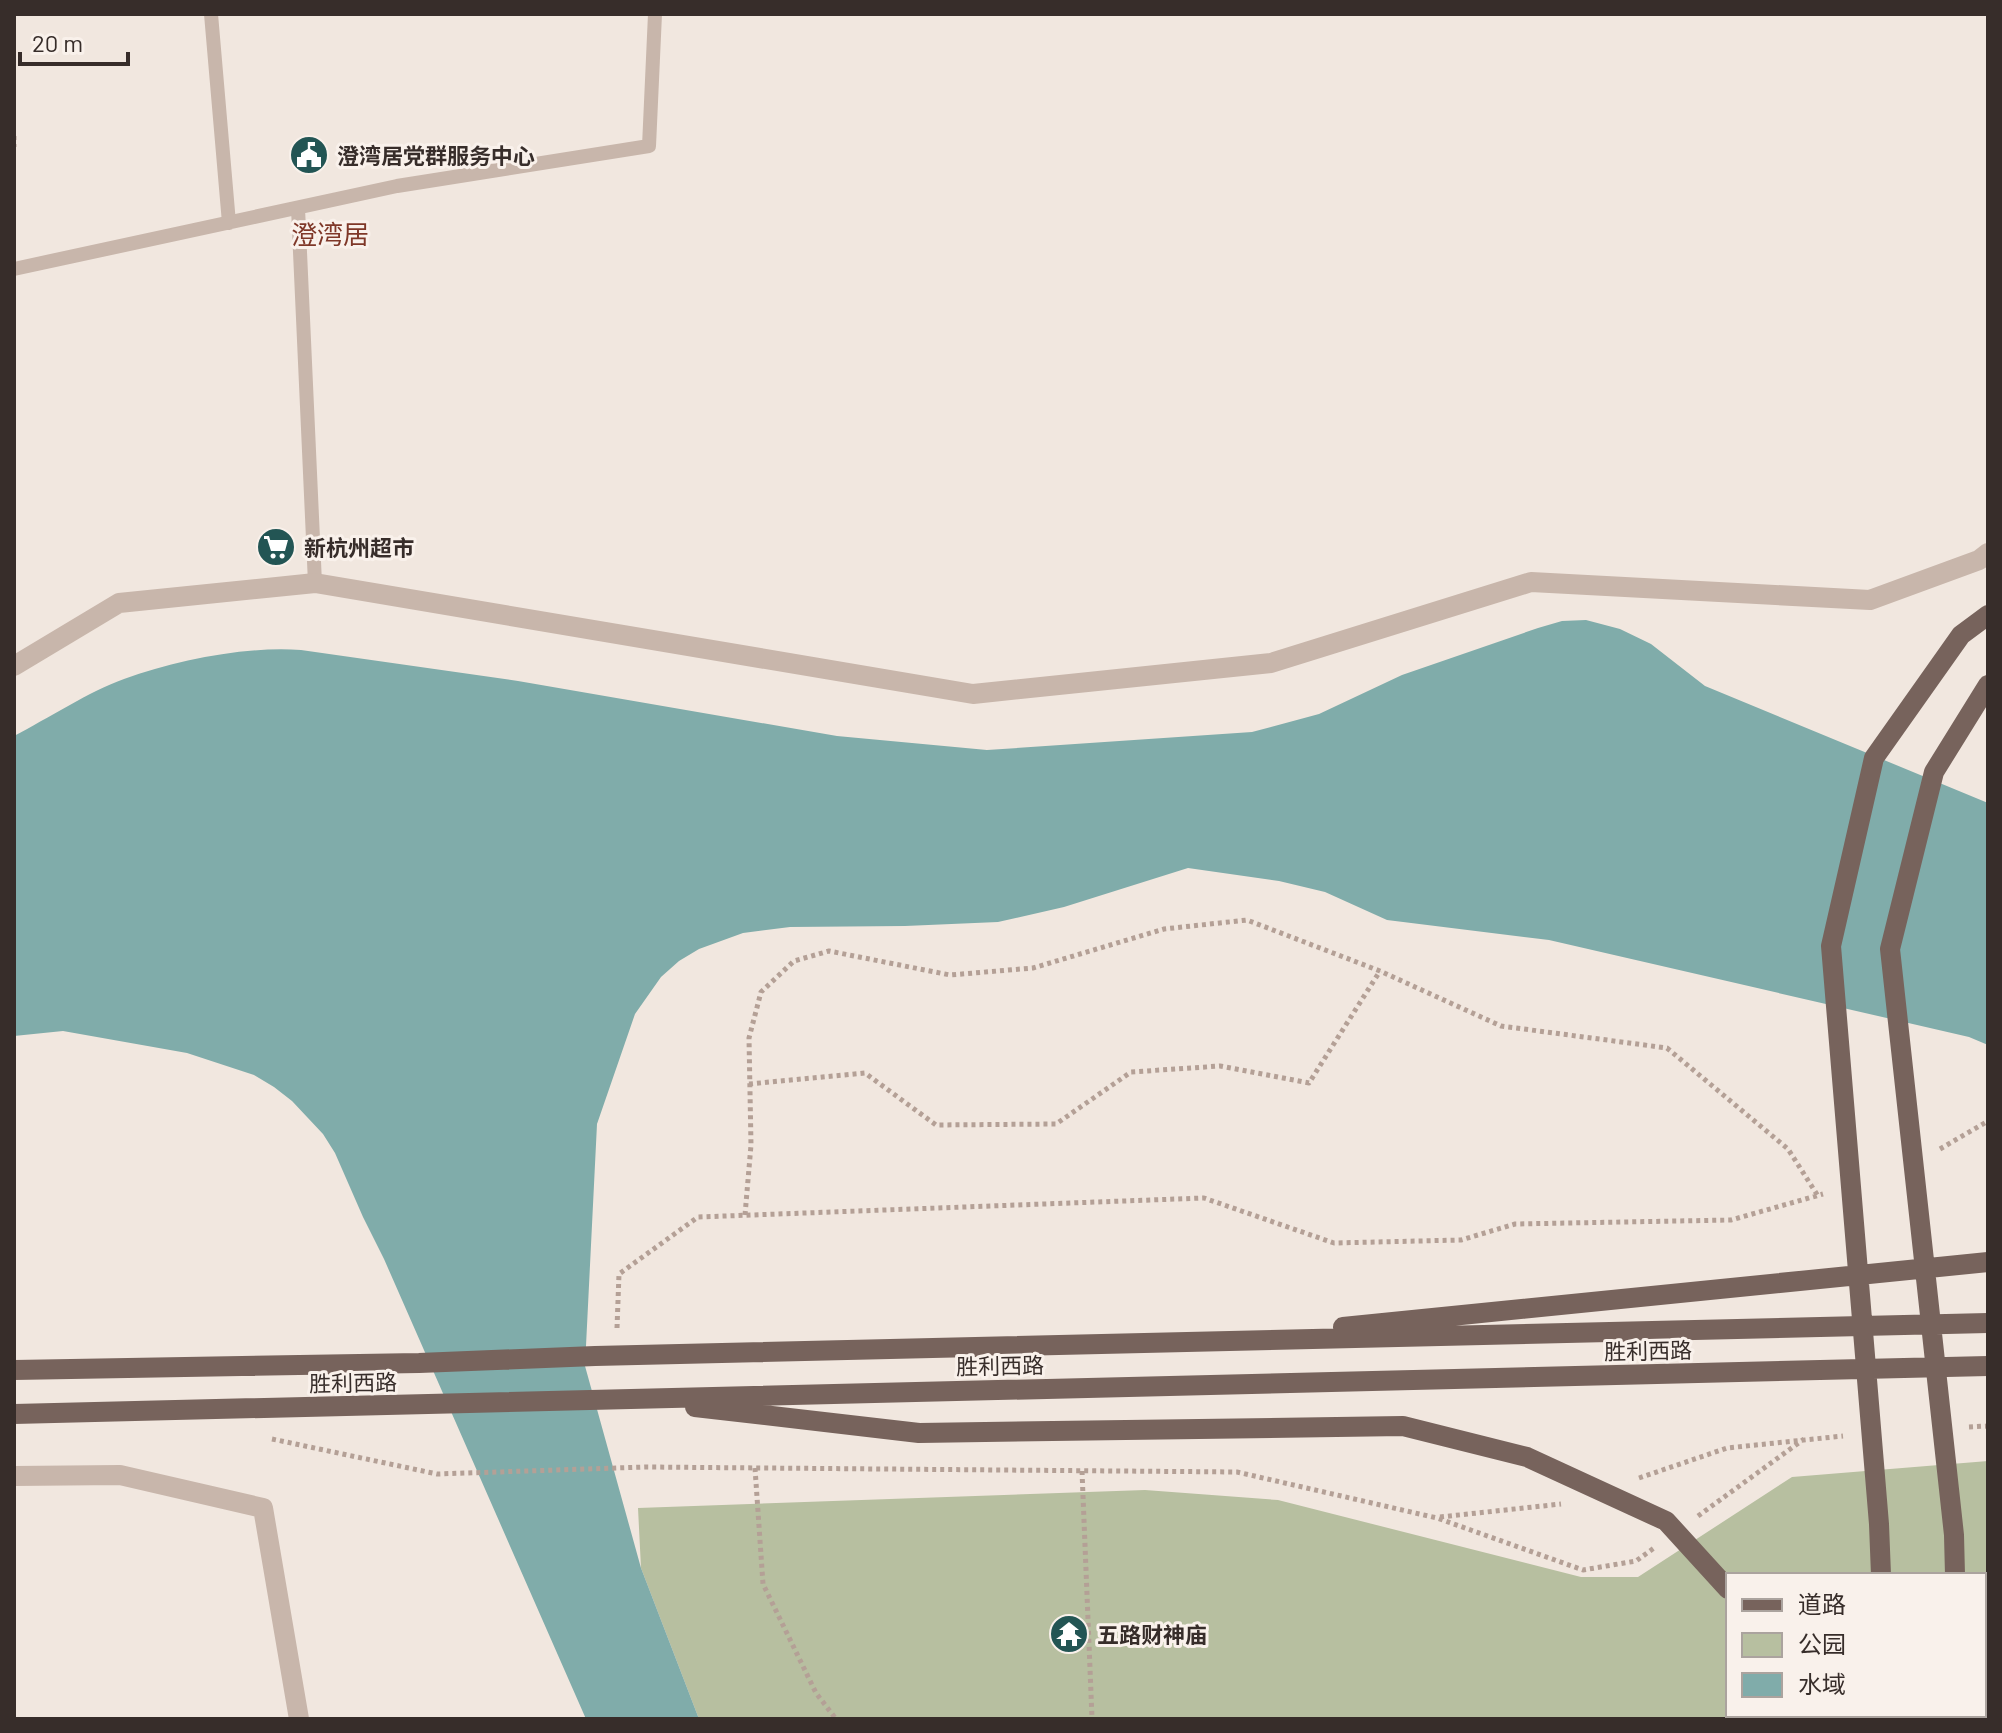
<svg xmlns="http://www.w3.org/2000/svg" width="2002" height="1733" font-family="Barlow,'Noto Sans SC',sans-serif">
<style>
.green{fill:#b7bfa0;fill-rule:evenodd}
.water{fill:#80acaa}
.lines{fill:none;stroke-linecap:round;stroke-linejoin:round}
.path{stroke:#b4a096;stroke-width:5;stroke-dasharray:4 4;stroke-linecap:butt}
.lane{stroke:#c8b6ab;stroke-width:14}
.street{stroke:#c8b6ab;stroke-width:20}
.primary{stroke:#77635c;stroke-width:20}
.labels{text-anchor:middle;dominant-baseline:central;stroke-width:6;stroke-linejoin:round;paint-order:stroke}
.poi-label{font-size:22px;font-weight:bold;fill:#372d2a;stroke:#f9f1eb;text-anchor:start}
.street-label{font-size:22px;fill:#372d2a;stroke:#f9f1eb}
.quarter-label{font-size:26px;fill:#7f3829;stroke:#f9f1eb}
</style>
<rect width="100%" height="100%" fill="#f1e7df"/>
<path class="green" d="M1988 1461V1719H699L641 1568 638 1508 1145 1490 1278 1500 1581 1577H1638L1792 1477ZM1728 1575H1984V1715H1728Z"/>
<path class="water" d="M1586 620 1620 629 1651 644 1705 686 1988 803V1045L1969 1037 1549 940 1387 920 1325 892 1279 881 1188 868 1064 907 998 922 905 926 790 927 743 933 699 949 679 961 661 977 635 1014 597 1124 585 1366 641 1568 699 1719H586L384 1259 363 1217 335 1153 323 1134 292 1101 274 1087 254 1075 187 1053 63 1031 14 1036V736C47 719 90 691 124 679 177 660 245 646 301 650L518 681 837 736 987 750 1252 732 1319 714 1402 675 1538 628 1562 621Z"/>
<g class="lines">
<path class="path" d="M14 136V147
M749 1084 865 1073 936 1125 1056 1124 1131 1072 1220 1066 1309 1083 1380 971
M1940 1149 1988 1121
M745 1215 751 1145 749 1038 761 992 794 961 829 951 950 975 1033 968 1164 929 1247 920 1380 971 1501 1026 1667 1048 1788 1149 1818 1196
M617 1328 619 1274 698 1217 1204 1198 1334 1243 1461 1240 1515 1224 1731 1220 1823 1194
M1969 1427 1988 1426
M272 1439 437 1474 646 1467 1237 1472 1437 1518 1583 1570 1636 1561 1654 1548
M755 1468 763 1584 816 1693 836 1719
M1082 1471 1092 1718
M1639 1478 1727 1448 1843 1436
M1698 1516 1804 1439
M1440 1517 1561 1504"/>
<path class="lane" d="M211 14 229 223
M298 208 315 583
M14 269 397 186 649 146 655 14"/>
<path class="street" d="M14 666 119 603 315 583 973 694 1271 663 1531 582 1870 600 1979 560 1988 553
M14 1476 120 1475 263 1508 299 1719"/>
<path class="primary" d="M1343 1327 1988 1262
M14 1370 419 1363 595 1356 1988 1323
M695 1407 919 1433 1403 1426 1527 1457 1666 1521 1728 1589
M14 1414 1988 1366
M1881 1575 1879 1524 1831 946 1874 758 1961 635 1988 615
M1955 1575 1954 1535 1890 949 1934 772 1988 685
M1814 1715 1816 1719
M1885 1715V1719
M1959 1715V1719"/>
</g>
<defs>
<symbol id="civic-disc" viewBox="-11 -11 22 22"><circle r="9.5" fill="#235554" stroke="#f9f1eb"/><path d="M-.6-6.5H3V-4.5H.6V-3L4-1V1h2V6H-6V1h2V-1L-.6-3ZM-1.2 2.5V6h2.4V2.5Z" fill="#fff"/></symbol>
<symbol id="supermarket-disc" viewBox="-11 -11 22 22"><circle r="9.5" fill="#235554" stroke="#f9f1eb"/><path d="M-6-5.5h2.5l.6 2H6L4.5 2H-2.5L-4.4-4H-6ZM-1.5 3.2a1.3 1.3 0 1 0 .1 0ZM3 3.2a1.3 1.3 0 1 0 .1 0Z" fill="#fff"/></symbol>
<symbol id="temple-disc" viewBox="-11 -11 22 22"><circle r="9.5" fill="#235554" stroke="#f9f1eb"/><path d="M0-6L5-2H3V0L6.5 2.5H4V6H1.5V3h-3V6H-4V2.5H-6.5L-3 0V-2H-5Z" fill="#fff"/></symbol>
</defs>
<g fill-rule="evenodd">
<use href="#civic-disc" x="287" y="133" width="44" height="44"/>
<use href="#supermarket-disc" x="254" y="525" width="44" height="44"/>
<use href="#temple-disc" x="1047" y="1612" width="44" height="44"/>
</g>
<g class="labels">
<g class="poi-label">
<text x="337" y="155">澄湾居党群服务中心</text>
<text x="304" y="547">新杭州超市</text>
<text x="1097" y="1634">五路财神庙</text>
</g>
<g class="street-label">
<text transform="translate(1648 1350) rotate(-1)">胜利西路</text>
<text transform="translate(1000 1365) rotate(-1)">胜利西路</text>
<text transform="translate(353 1382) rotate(-1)">胜利西路</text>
</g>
<g class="quarter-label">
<text x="330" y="233">澄湾居</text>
</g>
</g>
<rect width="2002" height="1733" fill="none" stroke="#372d2a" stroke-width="32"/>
<rect x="1726" y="1573" width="260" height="144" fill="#f9f1eb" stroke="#aba39e" stroke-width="2"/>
<rect x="1742" y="1599" width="40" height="12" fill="#77635c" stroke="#aba39e" stroke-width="2"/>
<text x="1798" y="1613" font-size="24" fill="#372d2a">道路</text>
<rect x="1742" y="1633" width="40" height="24" fill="#b7bfa0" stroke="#aba39e" stroke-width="2"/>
<text x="1798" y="1653" font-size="24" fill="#372d2a">公园</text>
<rect x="1742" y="1673" width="40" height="24" fill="#80acaa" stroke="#aba39e" stroke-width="2"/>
<text x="1798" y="1693" font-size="24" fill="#372d2a">水域</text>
<path d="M20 52v12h108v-12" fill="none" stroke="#372d2a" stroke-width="4"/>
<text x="32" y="52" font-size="24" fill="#372d2a" stroke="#f9f1eb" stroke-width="6" paint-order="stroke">20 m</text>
</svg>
